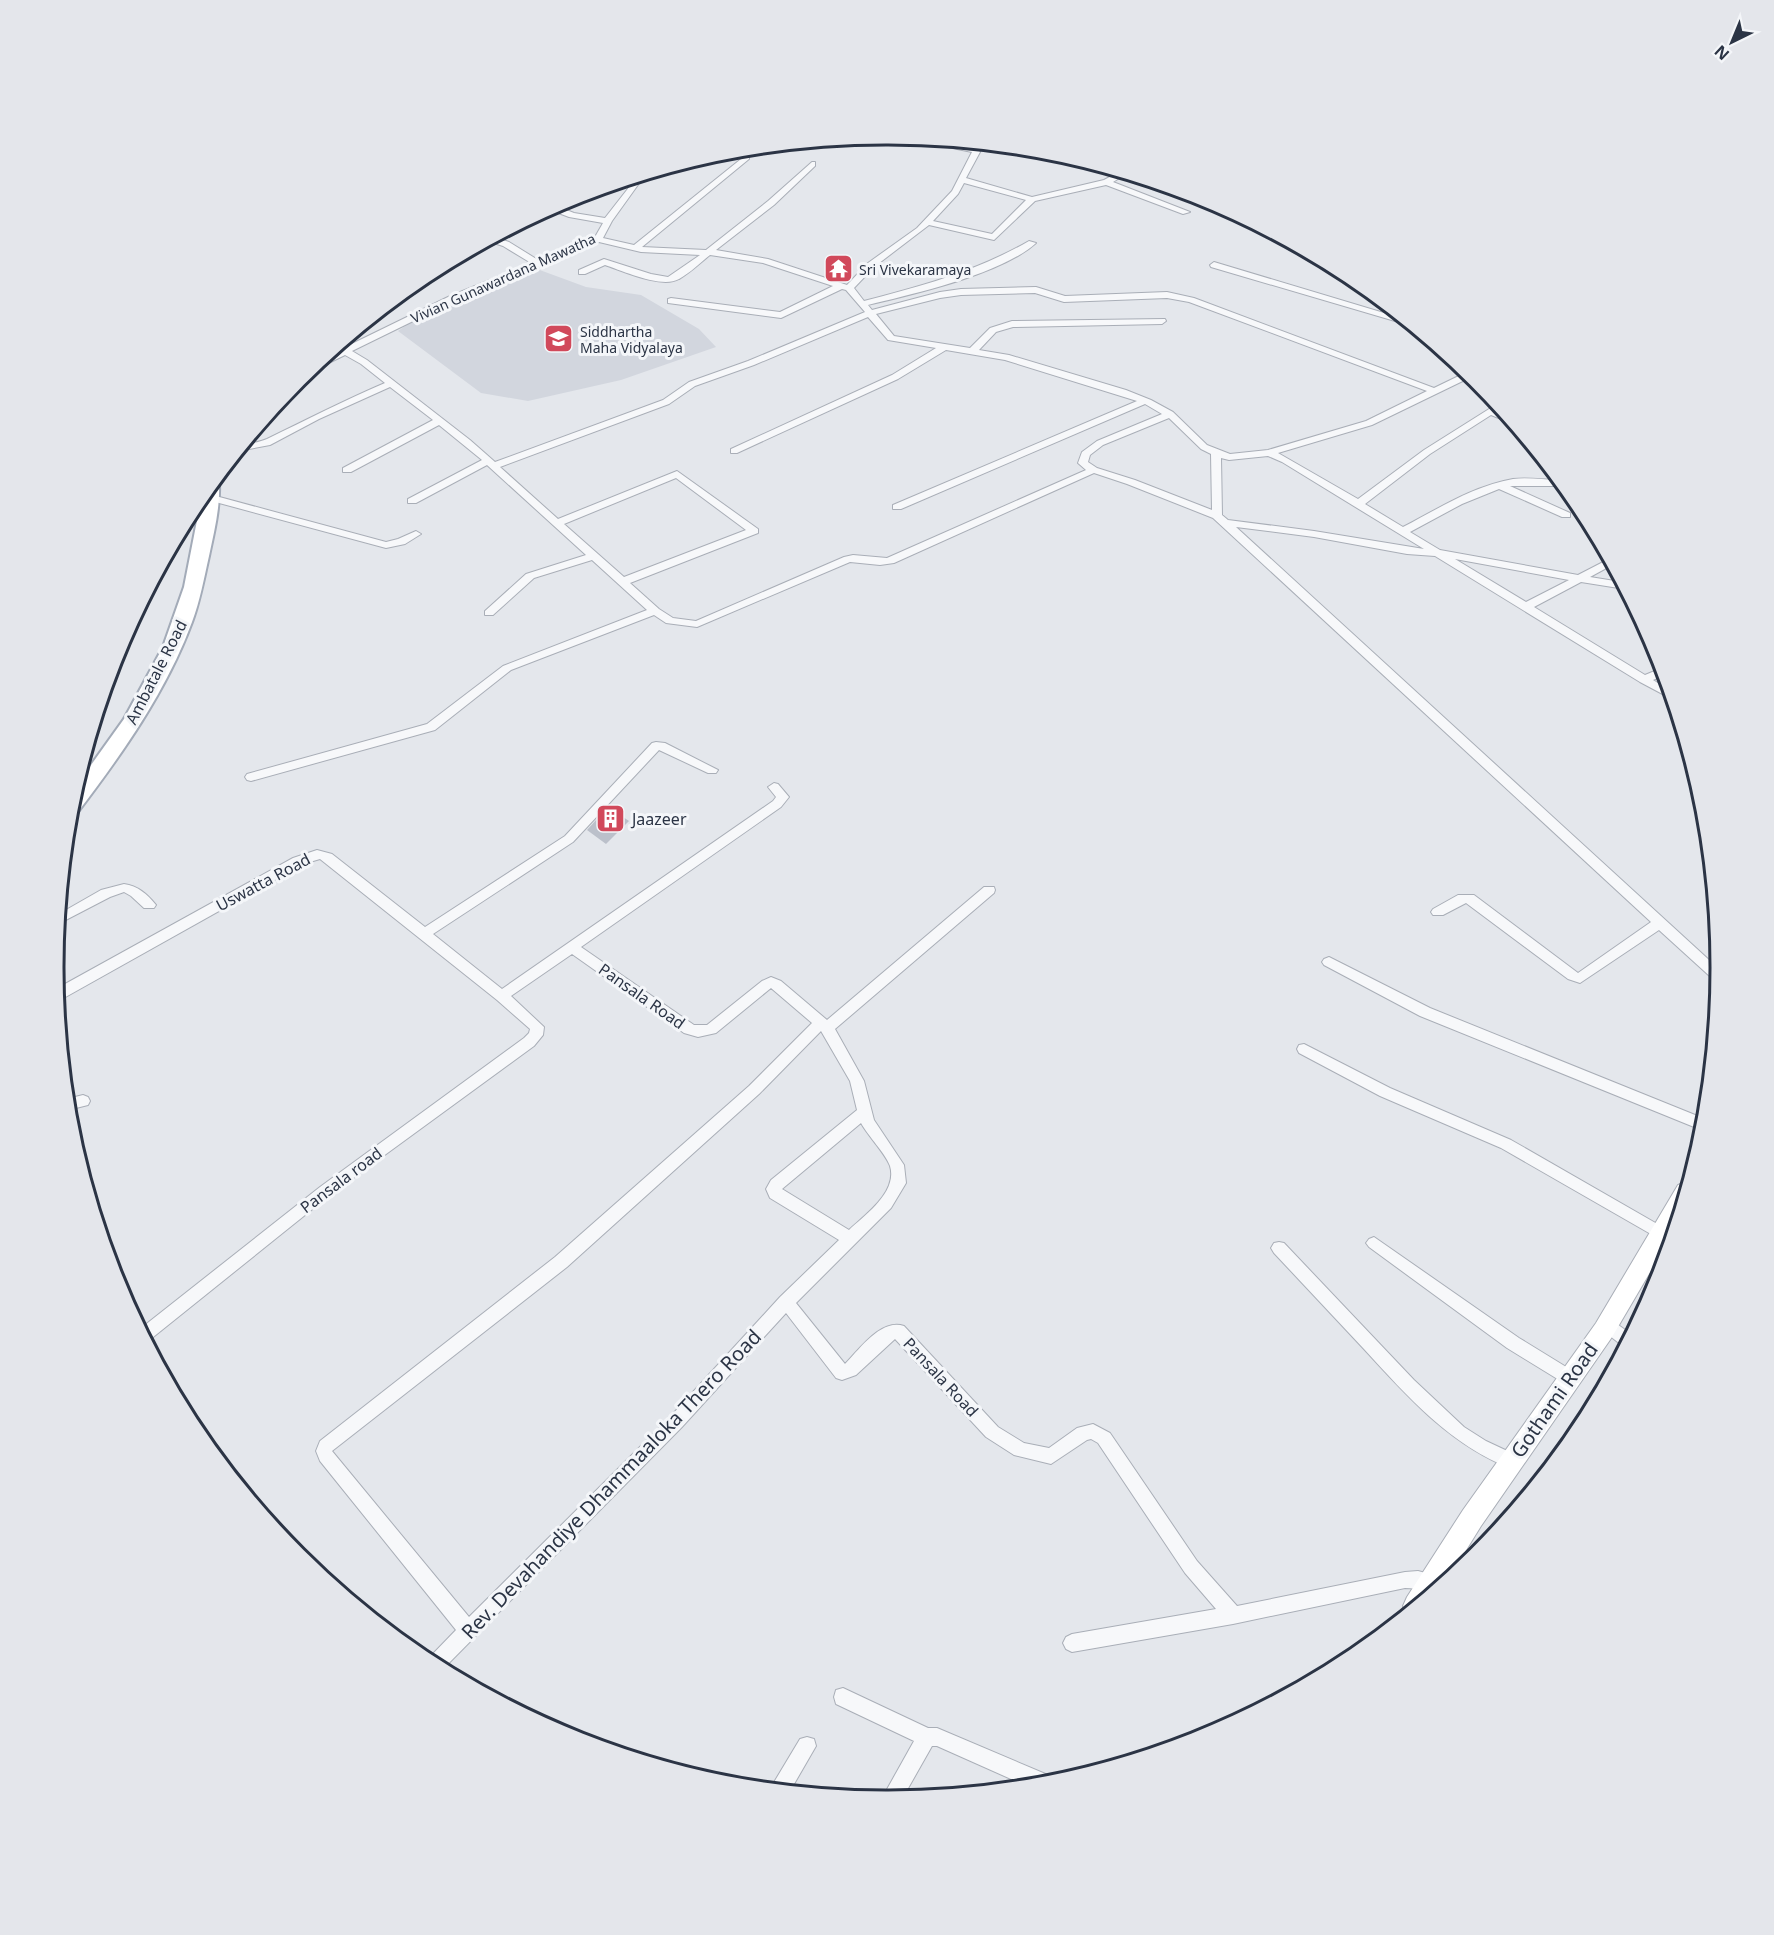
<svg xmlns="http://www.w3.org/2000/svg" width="1774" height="1935" font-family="'Noto Sans',sans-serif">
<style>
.built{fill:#d2d6de}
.building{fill:#bbc0ca}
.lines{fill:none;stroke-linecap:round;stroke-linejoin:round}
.street-casing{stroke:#a9aeb7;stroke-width:2}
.secondary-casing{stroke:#a9aeb7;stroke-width:2}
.primary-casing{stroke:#a3abb8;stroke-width:4}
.street{fill:#f7f8fa;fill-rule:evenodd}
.secondary{fill:#fff;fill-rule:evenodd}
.primary{fill:#fff;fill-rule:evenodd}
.labels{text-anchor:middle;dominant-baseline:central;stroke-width:6;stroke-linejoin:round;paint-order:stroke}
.far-poi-label{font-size:14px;fill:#2b3445;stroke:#f4f6f9;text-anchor:start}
.far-street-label{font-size:14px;fill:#2b3445;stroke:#f4f6f9}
.street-label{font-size:16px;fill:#2b3445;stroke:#f4f6f9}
.poi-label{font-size:16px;fill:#2b3445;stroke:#f4f6f9;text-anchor:start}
.near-street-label{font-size:20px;fill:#2b3445;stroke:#f4f6f9}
.rim{fill:none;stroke:#2b3445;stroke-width:3}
</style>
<rect width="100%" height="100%" fill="#e4e7ec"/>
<path class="built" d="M537 269 586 287 641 295 699 329 716 347 621 380 528 401 481 393 398 331 408 324Z"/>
<path class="building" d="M608 807 629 821 606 844 587 830Z"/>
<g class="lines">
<defs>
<path id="street" d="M889 135 925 138 977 147 980 152 966 178 1032 197 1104 180 1119 172 1126 174 1113 182 1190 212 1183 214 1106 185 1035 201 994 240 929 225 874 267 854 288 864 301C922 286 977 271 1029 241L1036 243C1002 274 914 294 868 305L872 310 940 292 961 289 1036 287 1065 296 1167 292 1194 298 1434 388 1467 372 1473 376 1372 425 1278 453 1358 499 1424 450 1497 404 1501 409 1498 411 1506 415 1514 424 1491 415 1430 454 1365 504 1403 527C1438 509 1473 486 1513 479 1528 477 1544 480 1559 480L1564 486H1510L1570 513V517H1562L1499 489 1462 504 1410 532 1440 550 1578 575 1609 559 1612 565 1590 577 1621 582 1625 589 1581 582 1534 607 1645 675 1662 668 1664 675 1653 680 1669 690 1672 699 1640 682 1435 556 1407 554 1314 537 1236 527 1720 970 1719 982 1714 980 1659 930 1580 983 1568 979 1466 903 1443 915H1433L1431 912 1433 909 1458 895H1474L1578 973 1651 922 1213 518 1127 484 1094 473 894 563 880 565 850 562 697 627 666 623 654 615 511 670 435 730 251 781 247 780 245 777 247 774 427 724 503 666 647 610 592 560 534 578 493 615H485V611L526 574 586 555 487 465 416 503H408V499L482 460 439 425 351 472H343V468L433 420 390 387 319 419 270 445 238 451C246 442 256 444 267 439 306 420 345 400 385 383L361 364 345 355 312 371H307L321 359 448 297 531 263 503 246 488 241 494 237 509 242 538 260 595 237 603 223 569 217 548 209 554 205 574 213 605 218 637 177 645 175 612 221 603 238 634 245 746 155H749V159L642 247 706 250 768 201 812 162H815V166L774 205 716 250 768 259 847 285 868 263 917 228 952 191 972 152ZM964 183 1026 200 992 234 933 221 958 194ZM599 242 641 252 700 255 668 277 651 274 604 259 579 270V274H585L605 265C623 271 662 289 679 279 690 273 700 263 710 255L763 263 833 286 780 312 671 298 668 299V303L781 318 842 289 846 290 865 312 748 361 689 382 663 400 495 462 470 440 367 360 352 351 454 301ZM1035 293 1064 302 1167 298 1189 302 1427 391 1366 421 1268 450 1230 454 1207 445 1173 412 1151 400 1126 390 1009 355 979 350 996 332 1013 327 1162 324 1166 321 1165 319 1012 321 990 328 970 348 894 336 876 314 940 298 961 295ZM868 317 888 340 936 348 892 375 731 449V453H737L898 379 946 350 1005 360 1137 401 893 505V509H901L1145 404 1162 414 1097 441 1082 452 1078 463 1086 470 887 558 853 555 844 557 696 621 673 618 659 609 630 583 758 533V529L677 471 558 519 500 467 669 404 695 386 754 365ZM1169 418 1201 449 1211 454 1212 510 1135 480 1097 468 1088 462 1090 455 1103 445ZM1268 456 1282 462 1424 549 1314 531 1228 520 1222 515 1221 458 1229 460ZM676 478 746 530 624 577 564 524ZM1455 559 1569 580 1526 602Z
M1214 262 1404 319 1412 326 1211 267 1210 265Z
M212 495 386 542 398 539 416 531 421 534 405 544 386 548 208 500 207 498Z
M656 742 665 743 718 770 716 773H708L659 750 573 842 433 934 502 989 773 801 776 797 768 787 774 783 778 784 789 797 781 807 581 947 694 1025H707L762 981 771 977 781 981 827 1020 984 887H994L995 890 994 893 835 1029 864 1081 874 1120 904 1165 906 1183 891 1208 796 1303 845 1364C859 1350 881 1318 904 1326L998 1427 1024 1443 1049 1448 1077 1428 1093 1424 1110 1433 1197 1561 1237 1606 1405 1572 1418 1571 1437 1576 1440 1582 1437 1588C1428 1592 1416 1588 1405 1588L1233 1624 1072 1652 1066 1649 1063 1643 1066 1637 1072 1634 1216 1609 1185 1573 1098 1443 1091 1439 1087 1440 1051 1464 1014 1455 986 1437 895 1339 856 1375 842 1380 836 1378 786 1313 682 1427 442 1670 426 1661 456 1630 320 1461 316 1451 320 1441 555 1257 749 1086 812 1023 771 988 716 1033 698 1037 684 1033 572 954 511 996 544 1027 543 1035 534 1046 330 1195 147 1342 140 1329 320 1187 524 1038 529 1033 530 1029 497 1000 320 859 303 864 62 999 57 1000 56 989 293 858 317 850 332 854 425 927 565 836 652 743ZM821 1031 850 1081 857 1110 771 1180 766 1189 770 1198 839 1240 780 1297 670 1417 469 1617 332 1451 567 1267 759 1094ZM861 1123C868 1136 886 1154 890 1166 898 1192 865 1215 849 1230L782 1189Z
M124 884C138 886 147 894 156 905L154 908H144L131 896 124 892 110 897 58 924 59 914 101 890Z
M1329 957 1430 1008 1705 1119 1704 1131 1420 1016 1324 965 1322 962 1324 959Z
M1304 1044 1390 1088 1511 1140 1666 1229 1669 1233 1666 1237 1661 1239 1656 1237 1501 1148 1380 1096 1299 1053 1297 1049 1299 1045Z
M83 1095 88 1097 90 1101 88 1105 68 1110 67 1099Z
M1374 1237 1519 1338 1576 1373 1578 1378 1576 1383 1570 1385 1564 1383 1507 1348 1369 1247 1366 1243 1369 1239Z
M1279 1242 1284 1243 1414 1380 1464 1427 1486 1441 1518 1456 1520 1461 1518 1466 1512 1469C1450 1445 1408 1397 1364 1349 1334 1317 1304 1285 1274 1253L1271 1248 1274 1243Z
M1607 1317 1631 1334 1624 1347 1601 1329 1599 1324 1601 1319Z
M843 1688 928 1728H937L1055 1778 1057 1782 1029 1787 937 1746H932L902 1799 881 1800 914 1741 836 1704 834 1697 836 1690Z
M807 1737 814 1739 816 1746 790 1791 770 1789 800 1739Z"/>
<path id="secondary" d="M1686 1182 1688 1183 1673 1233 1612 1337 1481 1526 1447 1581 1406 1614 1403 1606 1407 1597 1463 1510 1596 1323 1678 1185Z"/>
<path id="primary" d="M215 480 219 484C220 509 214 532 209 556 204 578 200 601 192 622 166 692 122 754 77 813L69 815 76 786 124 719 163 647 184 587 202 495Z"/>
</defs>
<use href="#street" class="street-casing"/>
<use href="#secondary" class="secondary-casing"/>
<use href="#primary" class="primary-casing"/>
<use href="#street" class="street"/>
<use href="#secondary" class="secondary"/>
<use href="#primary" class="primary"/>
</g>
<defs>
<symbol id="temple-square" viewBox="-11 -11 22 22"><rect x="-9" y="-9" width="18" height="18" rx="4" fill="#d1495b" stroke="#f4f6f9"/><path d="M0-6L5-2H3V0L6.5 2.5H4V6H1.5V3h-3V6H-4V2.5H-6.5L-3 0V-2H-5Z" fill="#fff"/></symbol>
<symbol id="school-square" viewBox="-11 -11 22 22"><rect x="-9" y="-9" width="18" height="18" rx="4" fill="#d1495b" stroke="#f4f6f9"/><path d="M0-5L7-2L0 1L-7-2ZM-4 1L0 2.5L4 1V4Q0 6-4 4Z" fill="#fff"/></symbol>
<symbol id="building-square" viewBox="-11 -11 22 22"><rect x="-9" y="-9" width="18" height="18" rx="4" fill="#d1495b" stroke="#f4f6f9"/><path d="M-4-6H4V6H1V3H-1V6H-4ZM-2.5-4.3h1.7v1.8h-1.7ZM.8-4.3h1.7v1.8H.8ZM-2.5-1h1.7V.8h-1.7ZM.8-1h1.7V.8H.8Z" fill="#fff"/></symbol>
</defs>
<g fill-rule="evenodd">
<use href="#temple-square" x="822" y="252" width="33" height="33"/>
<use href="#school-square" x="542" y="322" width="33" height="33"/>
<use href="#building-square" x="594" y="802" width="33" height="33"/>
</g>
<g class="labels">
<g class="far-poi-label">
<text x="859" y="269">Sri Vivekaramaya</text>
<text x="580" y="331">Siddhartha<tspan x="580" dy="16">Maha Vidyalaya</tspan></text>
</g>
<g class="far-street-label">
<text transform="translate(503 278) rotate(-24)">Vivian Gunawardana Mawatha</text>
</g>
<g class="street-label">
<text transform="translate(156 672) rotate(-63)">Ambatale Road</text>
<text transform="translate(263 882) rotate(-28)">Uswatta Road</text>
<text transform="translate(642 996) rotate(35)">Pansala Road</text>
<text transform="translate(341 1180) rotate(-37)">Pansala road</text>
<text transform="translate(941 1377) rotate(47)">Pansala Road</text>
</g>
<g class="poi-label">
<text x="632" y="819">Jaazeer</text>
</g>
<g class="near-street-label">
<text transform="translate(1554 1400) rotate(-55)">Gothami Road</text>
<text transform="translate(611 1484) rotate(-46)">Rev. Devahandiye Dhammaaloka Thero Road</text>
</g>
</g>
<path d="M0 0H1774V1935H0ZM886 145H888A822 822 0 0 1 1710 967V968A822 822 0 0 1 888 1790H886A822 822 0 0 1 64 968V967A822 822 0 0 1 886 145Z" fill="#e4e6eb" fill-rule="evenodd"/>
<path class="rim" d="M886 145H888A822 822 0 0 1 1710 967V968A822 822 0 0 1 888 1790H886A822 822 0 0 1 64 968V967A822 822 0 0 1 886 145Z"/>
<g transform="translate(1732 42) rotate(223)" stroke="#f4f6f9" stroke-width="4.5" paint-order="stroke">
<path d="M0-4.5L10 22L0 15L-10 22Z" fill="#2b3445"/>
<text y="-9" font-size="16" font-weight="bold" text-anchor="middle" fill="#2b3445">N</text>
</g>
</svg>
